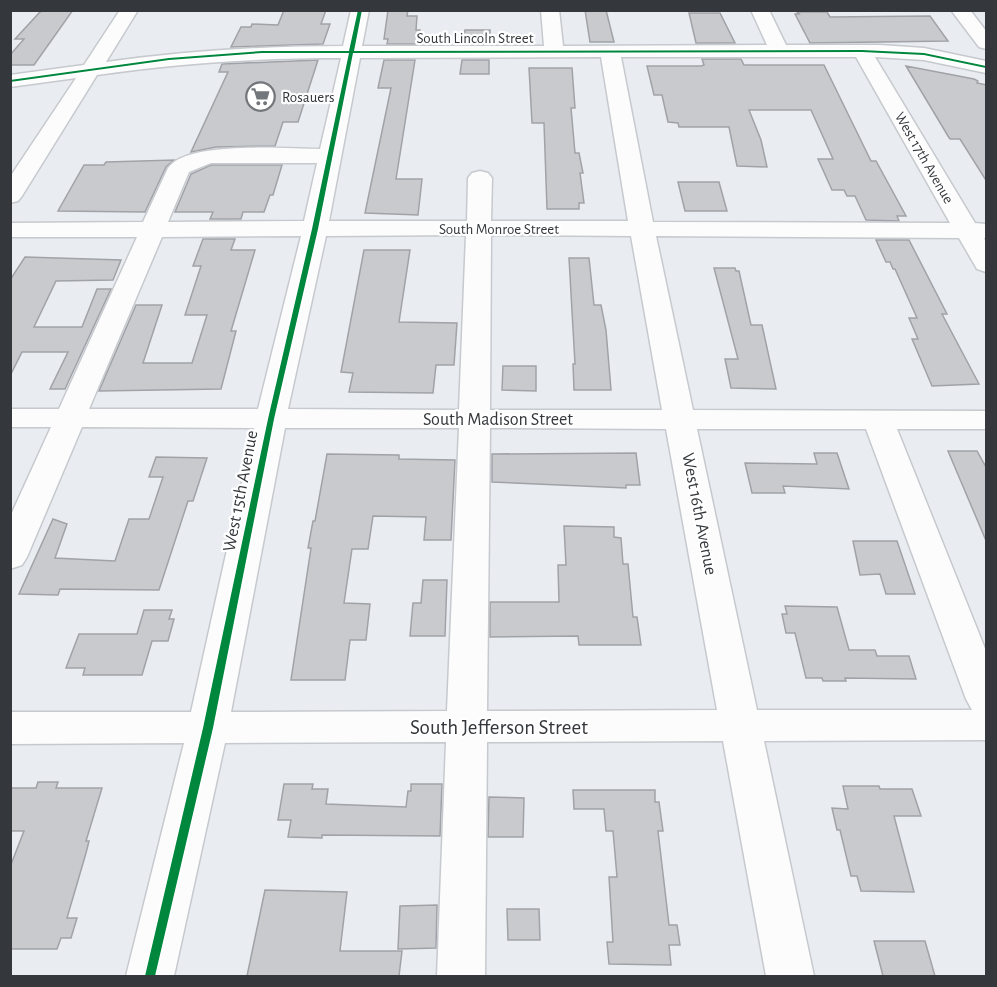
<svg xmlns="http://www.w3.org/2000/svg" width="997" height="987" font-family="'Alegreya Sans',sans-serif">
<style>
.building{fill:#c9cace;stroke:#a0a2a7;stroke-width:1.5}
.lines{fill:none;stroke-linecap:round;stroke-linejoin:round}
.minor-casing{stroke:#c6c9cd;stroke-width:3}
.minor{fill:#fcfcfd;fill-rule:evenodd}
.cycleway-casing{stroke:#fff;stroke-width:3}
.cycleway{fill:#00873e;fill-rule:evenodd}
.labels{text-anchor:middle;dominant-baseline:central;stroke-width:4.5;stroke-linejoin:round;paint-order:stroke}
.far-street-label{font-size:15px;fill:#34373b;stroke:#fff}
.far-poi-label{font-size:15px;fill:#34373b;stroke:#fff;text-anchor:start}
.street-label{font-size:18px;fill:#34373b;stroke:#fff}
.near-street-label{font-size:21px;fill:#34373b;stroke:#fff}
</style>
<rect width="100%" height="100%" fill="#e9edf2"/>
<path class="building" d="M46 10H73L34 65H10V55L24 39H15L40 12Z
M284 10H326L321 24H330L323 44 231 47 241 27H251L252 24 278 25Z
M388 10H408L407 16H417L416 30H420L417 44H387L388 39H384Z
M585 10H606L614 42H590Z
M797 12H827L830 17 930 16 948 41 810 43 795 14H799Z
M689 13H720L735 43H696Z
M465 30H490V44H463Z
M702 59H741L744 65H824L871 161H876L906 216H897L899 221 866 220 855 196H847L844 190H832L818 159H833L811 110H749L761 140 767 167 737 166 729 127H679L678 123 668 122 662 95H654L647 66H701L704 65Z
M318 60 298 122H283L275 146 216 147 191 152 228 72H219L222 64Z
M384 60H415L396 179H422L418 215 365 213 391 88H378Z
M462 60H489V74H460Z
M906 66 974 79 978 81 977 83 987 85V182L960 139H950L948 136Z
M529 68H572L575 108H571L575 153H579L583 173H580L584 203H579V209H547L544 123H532Z
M174 160 166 167 145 212 58 211 84 165H104L106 162Z
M211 165H282L273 195H270L264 212H243L241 219H210L213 212H175L191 174Z
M678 182H719L727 211H685Z
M203 239H235L231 250H255L231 331H236L221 389 99 391 136 305H162L143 363H192L207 315H185L201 266H193Z
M876 240H909L947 314H942L979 384 932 386 912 339H918L909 318H917L895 269H893L890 262H886Z
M364 250H410L399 322 457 323 454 365H436L433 393 349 392 353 373 341 372Z
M25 257 121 260 113 280 56 281 34 327H82L97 289H111L65 389H50L68 352H22L10 376V280Z
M569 258H589L594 305H601L606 330 611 390H574L573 364H575Z
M714 268H735L736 271H739L751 325H762L776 389 731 388 725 359H738Z
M503 366H536V391L502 390Z
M948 451H977L987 469V543Z
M636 453 640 485H626V488L492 482V454Z
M814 453H837L849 489 783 486 785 493H752L745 463 817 464Z
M327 454 399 455V459L455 460 451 540H424L426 517 373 516 368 549H352L344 603 370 604 366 640H350L345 680H291L311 548H308L313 521H315Z
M156 457 207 458 193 501H188L159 590 60 589 58 595 19 594 53 519 67 524 55 558 115 561 129 519H149L163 477H149Z
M564 526 614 527V537L621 538 623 564H628L633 617H637L641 645H579L578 636 490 637V602H559L558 565H566Z
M853 541H897L915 594H886L880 574 860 575Z
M423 580H447L445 636H410L413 603H421Z
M785 606 837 607 849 650H875L877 656H909L916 679 845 678 846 681H823L822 678H806L795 633H786L782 614H787Z
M144 610H172L169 619H174L168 641H152L142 675H83L85 668H66L79 634H137Z
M38 782H58L56 788H102L86 841H89L86 853 67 918H77L71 938H61L57 949H10V867L24 831H10V788H36Z
M284 784H313L312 789H328L326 804 406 807 408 791H411V784H442L440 836 322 835V838L288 837 291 820H278Z
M843 786H879L880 789H912L921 816H894L914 892 861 891 857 876H851L840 830H837L832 808 848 809Z
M573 790H655V802H659L663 831H658L669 925H677L680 945H669L671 965 609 964 607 942H613L609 877H617L613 831H606L604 809H574Z
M489 797 524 798 523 837H488Z
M265 890 347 892 340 951H402L399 976H247Z
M437 905 436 948 398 949 400 906Z
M507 909H539L540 940H508Z
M874 941H925L935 976H883Z"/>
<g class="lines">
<defs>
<path id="minor" d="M120 10H138L106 62C185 51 263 46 343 46L351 10H369L362 46H544L541 10H559L563 46 767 45 751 10H769L786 45H880L924 48 986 61V73L924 60 875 57 975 223 986 224V238H984L986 243V272L977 269 959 238 656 236 693 410 986 411V429H897L986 651V740L764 741 814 976H766L723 741 487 742 485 976H437L446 742 225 743 174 976H126L184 743 10 744V712H191L254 428 82 427 27 557 22 565 10 569V517L51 427H10V409H59L137 237H10V223L143 222 168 168C187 140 287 149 320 149L341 58C259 58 179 63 97 75L22 196 18 201 10 203V177L76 78 10 87V75L84 65ZM601 57 628 221H491L492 178 488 173 480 171 472 173 468 178 467 221H329L360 58ZM621 57H856L950 223 653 222ZM211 163H317L304 221 168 222 189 172ZM466 235 459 410 288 409 326 236ZM491 235 631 236 662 410H490ZM301 236 258 409H89L162 237ZM285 428H459L447 711 231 712ZM490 428 666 429 717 710 487 711ZM697 429H866L966 699 972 710H757Z
M951 10H970L986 31V49L979 47Z"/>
</defs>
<use href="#minor" class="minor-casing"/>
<use href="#minor" class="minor"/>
<defs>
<path id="cycleway" d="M358 10H362L354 51 862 50 924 53 986 66V68L924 55 862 52 353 53 318 229 274 419 213 728 155 976H145L203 728 268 419 312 229 349 53H262L169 60 10 82V80L169 58 262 51H349Z"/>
</defs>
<use href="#cycleway" class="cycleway-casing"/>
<use href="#cycleway" class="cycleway"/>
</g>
<defs>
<symbol id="supermarket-ring" viewBox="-11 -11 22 22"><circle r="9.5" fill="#fff" stroke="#73777b" stroke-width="1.5"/><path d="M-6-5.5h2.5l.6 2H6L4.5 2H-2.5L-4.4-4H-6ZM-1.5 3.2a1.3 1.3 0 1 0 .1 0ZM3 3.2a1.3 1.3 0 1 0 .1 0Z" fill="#73777b"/></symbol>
</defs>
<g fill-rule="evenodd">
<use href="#supermarket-ring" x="244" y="80" width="33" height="33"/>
</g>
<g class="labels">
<g class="far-street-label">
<text x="475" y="38">South Lincoln Street</text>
<text transform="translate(924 158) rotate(60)">West 17th Avenue</text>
<text x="499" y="229">South Monroe Street</text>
</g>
<g class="far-poi-label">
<text x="282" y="97">Rosauers</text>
</g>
<g class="street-label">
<text x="498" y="420">South Madison Street</text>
<text transform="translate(241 491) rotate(-79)">West 15th Avenue</text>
<text transform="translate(699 514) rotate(79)">West 16th Avenue</text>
</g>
<g class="near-street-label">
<text x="499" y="727">South Jefferson Street</text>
</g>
</g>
<rect width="997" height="987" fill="none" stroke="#34373b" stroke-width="24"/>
</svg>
